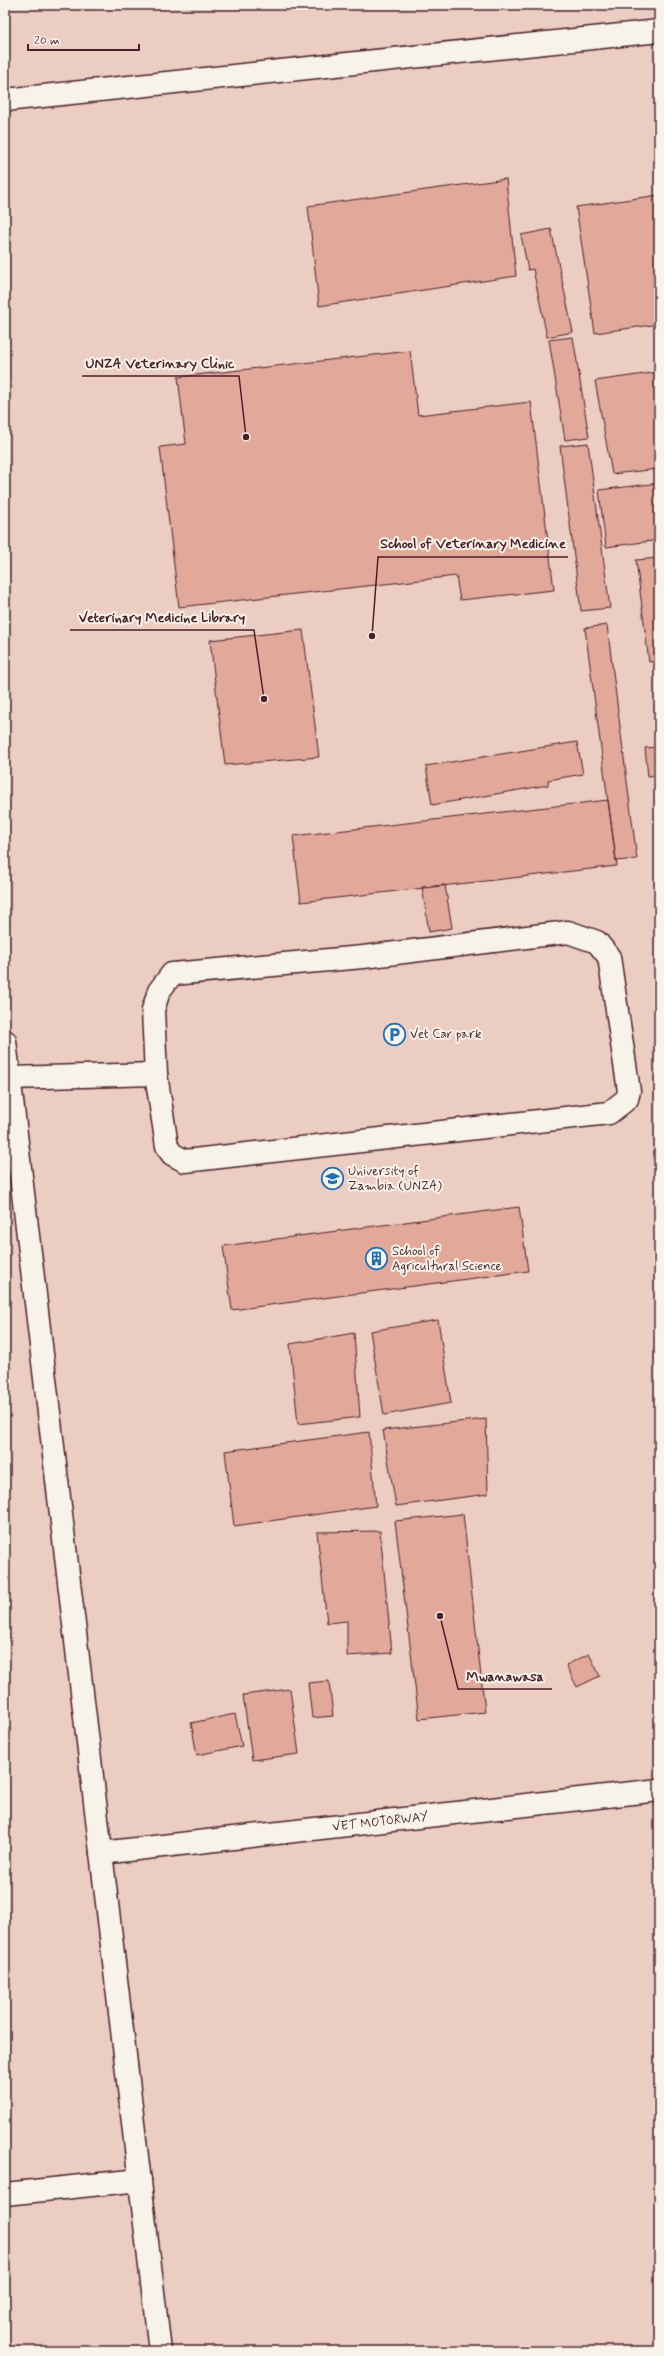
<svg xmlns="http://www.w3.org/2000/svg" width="664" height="2356" font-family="Mynerve,sans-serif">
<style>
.built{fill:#eccdc1}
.building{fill:#e2a99b;stroke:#4a1f2b}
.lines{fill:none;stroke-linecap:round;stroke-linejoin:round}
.minor-casing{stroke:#4a1f2b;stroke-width:25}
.minor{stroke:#f7f3e8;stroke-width:22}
.labels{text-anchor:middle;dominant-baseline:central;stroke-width:4;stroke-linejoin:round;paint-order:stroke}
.poi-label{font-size:13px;fill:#4a1f2b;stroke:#f7f3e8;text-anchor:start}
.street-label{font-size:13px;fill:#4a1f2b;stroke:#f7f3e8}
.leader{fill:none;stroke:#4a1f2b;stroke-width:1.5}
.callout-dot{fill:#4a1f2b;stroke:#f7f3e8;stroke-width:1.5}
.callout-label{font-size:14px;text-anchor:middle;font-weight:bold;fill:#4a1f2b;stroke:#f7f3e8;stroke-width:4;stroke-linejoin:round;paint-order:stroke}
</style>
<rect width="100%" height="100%" fill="#f1ddd1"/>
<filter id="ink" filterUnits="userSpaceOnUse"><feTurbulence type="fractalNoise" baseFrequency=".025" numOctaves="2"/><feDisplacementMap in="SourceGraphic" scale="8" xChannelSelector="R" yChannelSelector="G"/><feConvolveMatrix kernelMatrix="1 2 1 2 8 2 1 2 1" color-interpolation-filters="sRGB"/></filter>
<g filter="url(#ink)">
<path class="built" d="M5 5H659V2351H5Z"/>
<path class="building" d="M506 179 516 276 319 306 308 206Z
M659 195V324L595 333 576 207Z
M551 229 573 332 547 337 533 269 528 270 521 235Z
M573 337 589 437 565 440 549 340Z
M410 351 418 415 531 402 554 590 460 600 456 576 179 607 160 447 186 444 178 377Z
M659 372V469L612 474 595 381Z
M588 443 610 608 581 611 560 446Z
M659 483V540L606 547 599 490Z
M659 558V661L649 662 636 560Z
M607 625 637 859 616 861 585 628Z
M303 630 319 757 225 765 210 640Z
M577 742 583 774 548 780V785L432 805 426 766Z
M659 747V775L648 776 645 748Z
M608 800 617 866 301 902 293 836Z
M445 885 452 928 429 932 422 887Z
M519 1207 528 1271 232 1310 223 1246Z
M438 1320 451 1403 384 1415 370 1331Z
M354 1333 360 1417 298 1424 290 1344Z
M486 1419 488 1494 396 1506 383 1430Z
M369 1432 376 1506 234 1526 225 1451Z
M463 1514 485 1712 419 1719 395 1521Z
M380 1531 392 1653 347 1656V1621L327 1623 317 1532Z
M589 1654 600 1676 577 1687 566 1665Z
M329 1681 333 1716 312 1718 308 1683Z
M290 1689 299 1754 252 1760 243 1695Z
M235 1714 242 1746 197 1755 191 1723Z"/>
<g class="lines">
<defs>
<g id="minor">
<path d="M5 100 659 31"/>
<path d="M568 932 597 942 609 957 629 1091 627 1099 609 1113 185 1161 172 1154 167 1146 156 1074 153 1010 159 991 172 974 363 957Z"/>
<path d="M5 1041 160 2351"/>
<path d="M9 1078 156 1074"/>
<path id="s1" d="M101 1853 659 1790"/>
<path d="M5 2194 140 2180"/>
</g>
</defs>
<use href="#minor" class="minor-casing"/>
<use href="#minor" class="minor"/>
</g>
</g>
<defs>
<symbol id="parking-ring" viewBox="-11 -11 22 22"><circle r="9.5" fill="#f7f3e8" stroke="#1f6fb2" stroke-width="1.5"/><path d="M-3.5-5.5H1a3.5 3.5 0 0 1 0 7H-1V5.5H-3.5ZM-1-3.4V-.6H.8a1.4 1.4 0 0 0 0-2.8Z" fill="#1f6fb2"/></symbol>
<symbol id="university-ring" viewBox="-11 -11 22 22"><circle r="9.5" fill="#f7f3e8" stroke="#1f6fb2" stroke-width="1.5"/><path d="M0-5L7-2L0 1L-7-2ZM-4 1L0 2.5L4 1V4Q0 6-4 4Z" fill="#1f6fb2"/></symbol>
<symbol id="building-ring" viewBox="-11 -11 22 22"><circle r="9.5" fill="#f7f3e8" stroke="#1f6fb2" stroke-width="1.5"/><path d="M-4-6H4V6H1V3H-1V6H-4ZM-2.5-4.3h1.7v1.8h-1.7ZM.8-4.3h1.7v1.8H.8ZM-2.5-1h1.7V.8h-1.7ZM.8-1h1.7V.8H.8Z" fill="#1f6fb2"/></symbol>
</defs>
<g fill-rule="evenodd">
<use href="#parking-ring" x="382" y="1022" width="25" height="25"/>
<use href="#university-ring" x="320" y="1166" width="25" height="25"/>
<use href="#building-ring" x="364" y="1246" width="25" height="25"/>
</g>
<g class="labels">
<g class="poi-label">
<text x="410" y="1034">Vet Car park</text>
<text x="348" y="1171">University of<tspan x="348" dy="15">Zambia (UNZA)</tspan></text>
<text x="392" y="1251">School of<tspan x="392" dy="15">Agricultural Science</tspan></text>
</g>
<g class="street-label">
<text stroke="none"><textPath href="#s1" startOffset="281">VET MOTORWAY</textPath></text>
</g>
</g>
<path class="leader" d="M246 437L239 376H82M372 636L378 557H568M264 699L254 630H70M440 1616L458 1689H552"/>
<g class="callout-dot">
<circle cx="246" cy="437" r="4"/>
<circle cx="372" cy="636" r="4"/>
<circle cx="264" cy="699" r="4"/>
<circle cx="440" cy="1616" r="4"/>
</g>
<g class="callout-label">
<text x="160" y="368">UNZA Veterinary Clinic</text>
<text x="473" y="548">School of Veterinary Medicine</text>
<text x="162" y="622">Veterinary Medicine Library</text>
<text x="505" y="1681">Mwanawasa</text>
</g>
<rect width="664" height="2356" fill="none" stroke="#f7f3e8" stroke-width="20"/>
<rect x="10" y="10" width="644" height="2336" fill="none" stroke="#4a1f2b" stroke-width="1.5" filter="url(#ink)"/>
<path d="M28 44v6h111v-6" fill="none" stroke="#4a1f2b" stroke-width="2"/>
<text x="34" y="44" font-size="12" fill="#4a1f2b" stroke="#f7f3e8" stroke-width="3" paint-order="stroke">20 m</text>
</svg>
